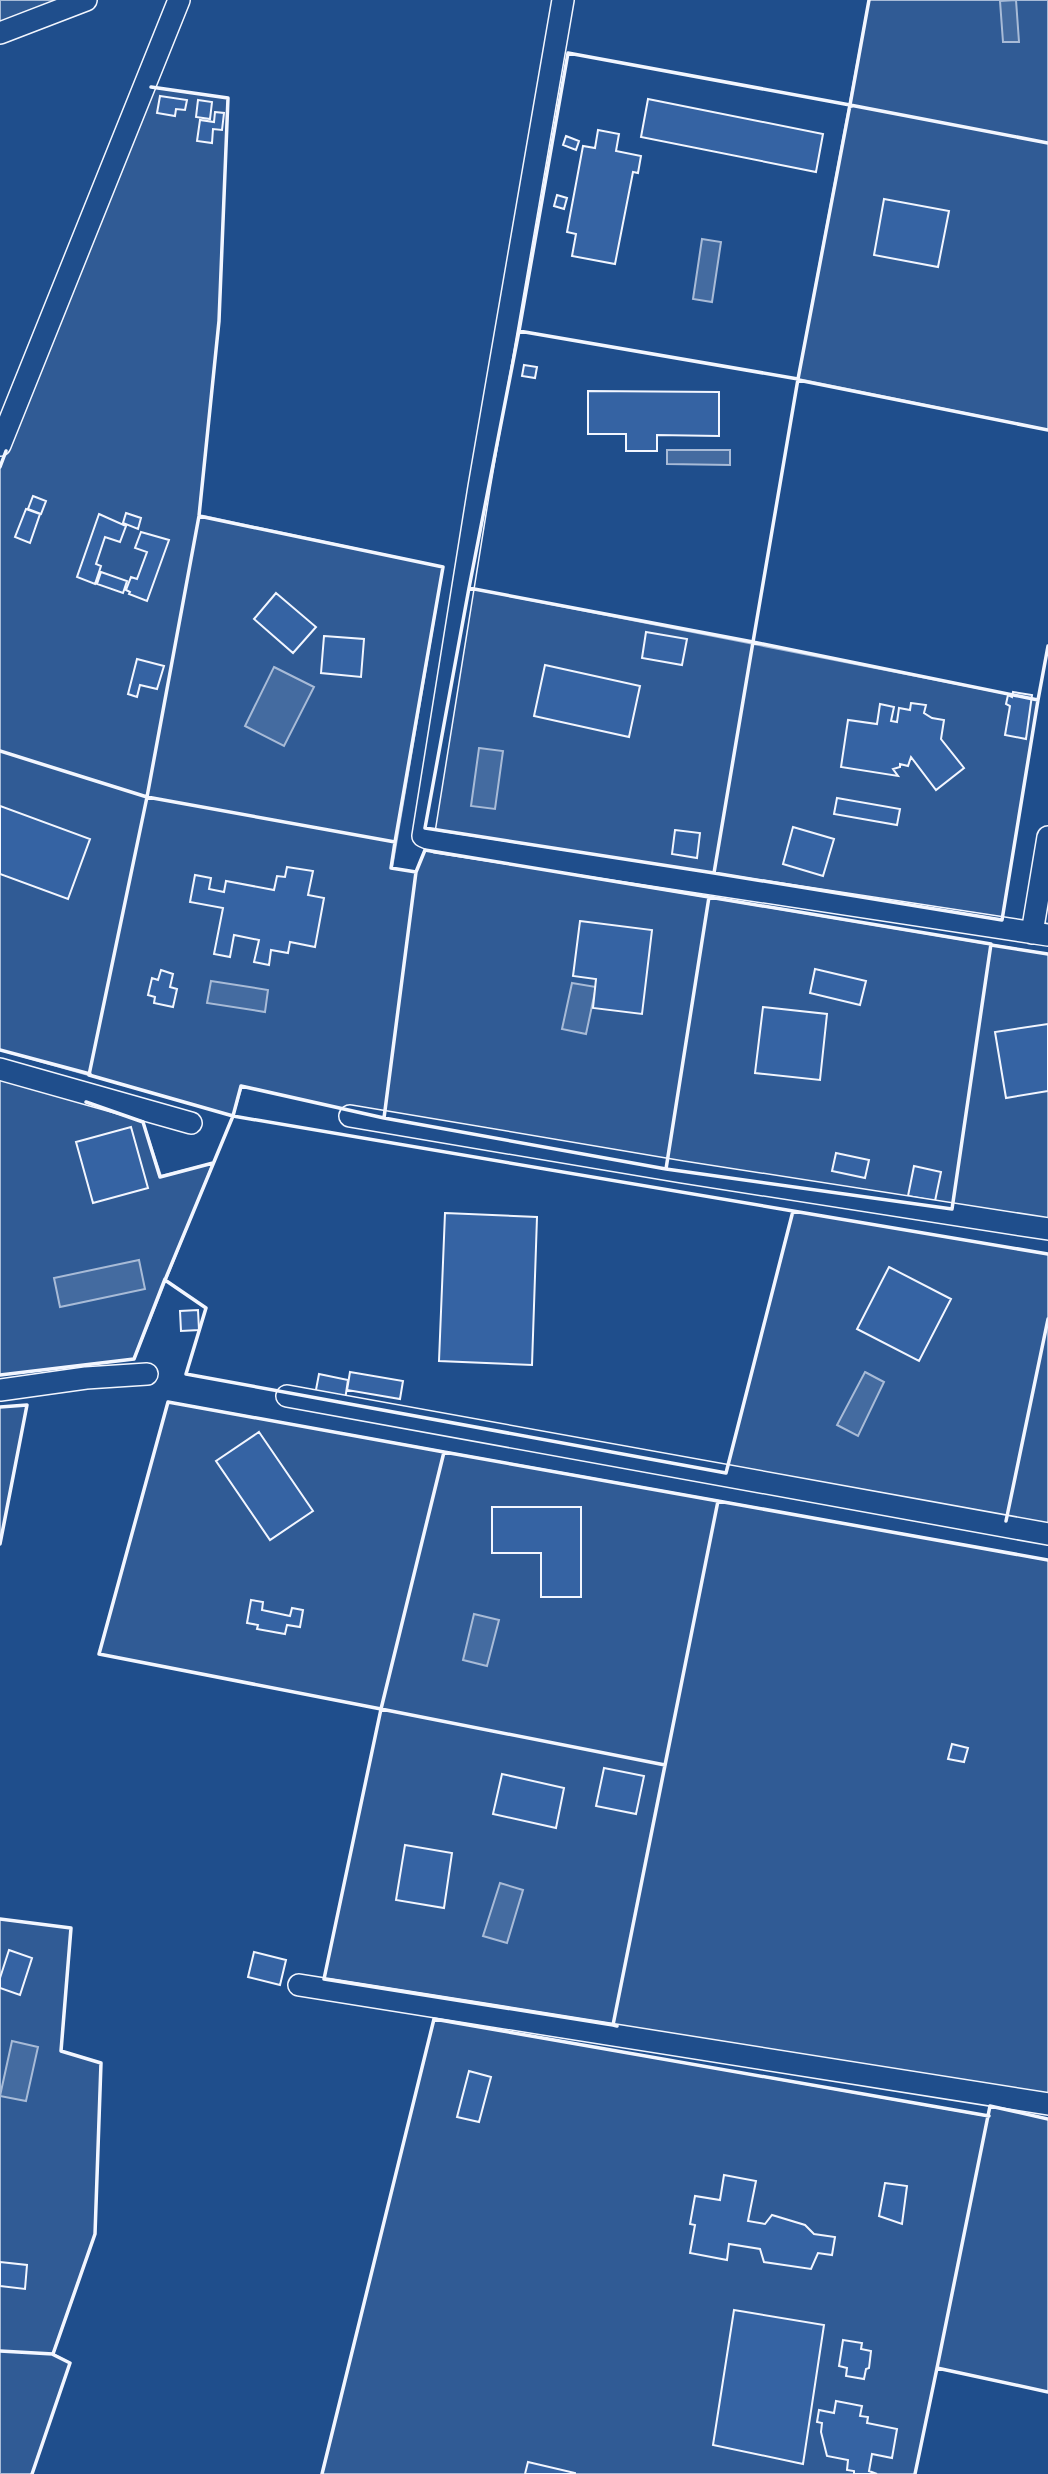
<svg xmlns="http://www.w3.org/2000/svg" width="1048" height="2474" font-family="'Nunito Sans',sans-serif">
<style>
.green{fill:#305b95;stroke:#a8bbd7;stroke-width:2}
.water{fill:#446ba0;stroke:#a8bbd7;stroke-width:2}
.building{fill:#3563a3;stroke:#f2f6ff;stroke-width:2}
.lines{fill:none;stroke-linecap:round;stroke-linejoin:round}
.minor-casing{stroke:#f2f6ff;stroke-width:24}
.minor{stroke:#1f4e8c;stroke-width:21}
.wall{stroke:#f2f6ff;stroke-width:3.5}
</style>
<rect width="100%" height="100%" fill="#1f4e8c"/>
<path class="green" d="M0 0H75L0 37Z
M869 0H1048V430L798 379Z
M150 87 228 98 219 321 199 515 443 567 392 868 416 872 425 850 1048 954V1226L384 1118 242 1086 233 1116 0 1050V467Z
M469 588 1038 700 1002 920 425 828Z
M0 1079 64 1094 143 1122 161 1176 213 1163 134 1359 0 1375Z
M793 1211 1048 1254V1530L726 1473Z
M168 1402 1048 1560V2101L324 1979 381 1709 99 1654Z
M27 1405 0 1544V1407Z
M0 1919 71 1928 61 2051 101 2063 95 2234 53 2354 70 2363 32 2474H0Z
M434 2019 988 2116 990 2106 1048 2119V2392L937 2368 915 2474H322Z"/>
<path class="water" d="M1016 0 1019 42H1003L1000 1Z
M702 239 721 242 712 302 693 299Z
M667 450H730V465L667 464Z
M274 667 314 687 284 746 245 726Z
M479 748 503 751 495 809 471 806Z
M211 981 268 990 265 1012 207 1003Z
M572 983 596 987 586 1034 562 1029Z
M139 1260 145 1289 60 1307 54 1278Z
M865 1372 884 1382 858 1436 837 1425Z
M474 1614 499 1620 487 1666 463 1660Z
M500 1883 523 1890 507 1943 483 1936Z
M12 2041 38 2047 26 2101 0 2096Z"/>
<path class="building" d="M160 96 187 100 185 110 176 109 175 116 157 113Z
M648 99 823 134 816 172 641 137Z
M198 100 212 102 210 119 196 117Z
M215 112 224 113 222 130 213 129 212 143 197 141 200 120 214 122Z
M598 130 619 134 616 151 641 156 638 173 633 172 615 264 572 256 576 234 567 232 583 146 595 148Z
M566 136 579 141 576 150 563 145Z
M557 195 567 198 564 209 554 206Z
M884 199 949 211 938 267 874 255Z
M524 365 537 367 535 378 522 376Z
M588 391 719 392V436L657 435V451H626V434H588Z
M33 496 46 501 41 514 28 509Z
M26 509 40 514 30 543 15 537Z
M126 513 141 518 138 529 123 523Z
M99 514 126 526 120 542 105 537 96 564 101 566 95 584 77 577Z
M141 532 169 540 147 601 129 594 130 592 126 590 131 577 137 579 147 552 135 548Z
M101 572 127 581 123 593 97 584Z
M276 593 316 627 293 653 254 619Z
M646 632 687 639 682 665 642 658Z
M324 636 364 639 361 677 321 673Z
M137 659 164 666 157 689 140 685 137 697 128 694Z
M545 665 640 686 629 737 534 716Z
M1013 692 1032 695 1026 739 1005 735 1010 706 1006 704 1008 695 1012 697Z
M911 703 926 705 924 713 932 718 944 720 941 739 964 768 936 790 911 757 908 766 900 764V767L893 769 898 776 841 767 848 720 877 724 880 704 894 707 891 721 897 722 899 708 910 710Z
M837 798 900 809 897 825 834 814Z
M0 806 90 839 68 899 0 874Z
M793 827 834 839 823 876 783 864Z
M675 830 700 833 697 858 672 854Z
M287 867 313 871 308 895 324 898 315 947 290 942 288 953 271 950 269 965 254 962 259 940 234 935 230 957 214 954 223 908 190 902 195 875 211 878 209 889 224 892 226 881 274 890 277 876 285 877Z
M580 921 652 930 642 1014 593 1008 596 979 573 976Z
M815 969 866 981 860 1005 810 993Z
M161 970 173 974 170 987 177 989 173 1007 154 1003 155 997 148 995 152 978 158 980Z
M763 1007 827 1014 820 1080 755 1073Z
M1048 1024V1091L1006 1098 995 1032Z
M131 1127 148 1188 93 1203 76 1142Z
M836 1153 869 1160 865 1178 832 1171Z
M914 1166 941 1172 935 1201 908 1196Z
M445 1213 537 1217 532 1365 439 1361Z
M889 1267 951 1299 919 1361 857 1329Z
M198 1310 199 1330 181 1331 180 1311Z
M350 1372 403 1381 400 1399 347 1390Z
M319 1374 348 1380 345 1400 315 1395Z
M259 1432 313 1511 270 1540 216 1461Z
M492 1507H581V1597H541V1553H492Z
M251 1600 263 1602 262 1610 290 1616 292 1608 303 1610 300 1627 287 1625 285 1634 257 1629 258 1625 247 1623Z
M952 1744 968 1748 964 1762 948 1759Z
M604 1768 644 1776 636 1814 596 1806Z
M502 1774 564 1788 556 1828 493 1814Z
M405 1845 452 1853 444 1908 396 1900Z
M9 1950 32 1958 20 1995 0 1988V1978Z
M254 1952 286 1960 280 1985 248 1977Z
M469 2071 491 2077 479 2122 457 2117Z
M724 2175 756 2181 748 2221 765 2224 772 2215 805 2225 814 2234 835 2237 832 2255 818 2253 811 2269 764 2262 760 2249 729 2244 727 2260 690 2253 695 2225 690 2224 695 2196 720 2200Z
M885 2183 907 2186 902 2224 879 2216Z
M0 2262 27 2265 25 2289 0 2286Z
M734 2310 824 2325 803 2464 713 2445Z
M843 2340 862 2343 861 2349 871 2351 869 2368 866 2369 864 2379 846 2376 847 2368 839 2366Z
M836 2401 862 2406 860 2416 868 2417 867 2423 897 2429 892 2458 872 2454 869 2471 877 2474H854V2471L847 2470 848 2460 827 2456 821 2432 822 2423 817 2422 819 2410 834 2413Z
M528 2462 575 2473V2474H525Z"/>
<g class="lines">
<defs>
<path id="minor" d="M563 0 479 487 423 836 437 842 1048 935
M0 33 86 0
M0 445 179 0
M1032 933 1048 837
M0 1069 191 1123
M350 1116 682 1172 1048 1229
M0 1390 86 1378 147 1374
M287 1396 1048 1534
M299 1985 1048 2104"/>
</defs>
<use href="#minor" class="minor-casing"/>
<use href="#minor" class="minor"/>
<path class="wall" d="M568 53 850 105 798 379 519 331Z
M852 106 850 105 869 0
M850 107V105L1048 143
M519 331 798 379 753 642 469 588Z
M798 380 1048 430
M0 467 6 451
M199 516 443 567 395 842 147 797Z
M469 588 753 642 714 873 425 828Z
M753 642 1038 700 1002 920 714 873Z
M1038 700 1048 646
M0 751 147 797 199 516 219 321 228 98 151 87
M147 797 395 842 391 868 416 872 384 1118 241 1086 233 1116 89 1075Z
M425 850 709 897 666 1169 384 1118 416 872Z
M709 897 991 944 952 1209 666 1169Z
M991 945 1048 954
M0 1050 90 1074
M86 1102 143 1122 160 1177 213 1163
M233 1116 793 1211 726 1473 186 1374 206 1308 165 1280Z
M793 1213V1211L1048 1254
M0 1375 134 1359 165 1279
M168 1402 444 1452 381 1709 99 1654Z
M0 1407 27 1405 0 1544
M444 1452 718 1501 665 1765 381 1709Z
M1006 1521 1048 1319
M381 1709 665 1765 613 2025 324 1979Z
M0 1919 71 1928 61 2051 101 2063 95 2234 53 2354 0 2351
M617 2026 613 2025 718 1501 1048 1560
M1048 2119 990 2106 937 2368 1048 2392
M32 2474 70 2363 52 2354
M322 2474 434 2019 989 2116
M915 2474 937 2368"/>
</g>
</svg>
